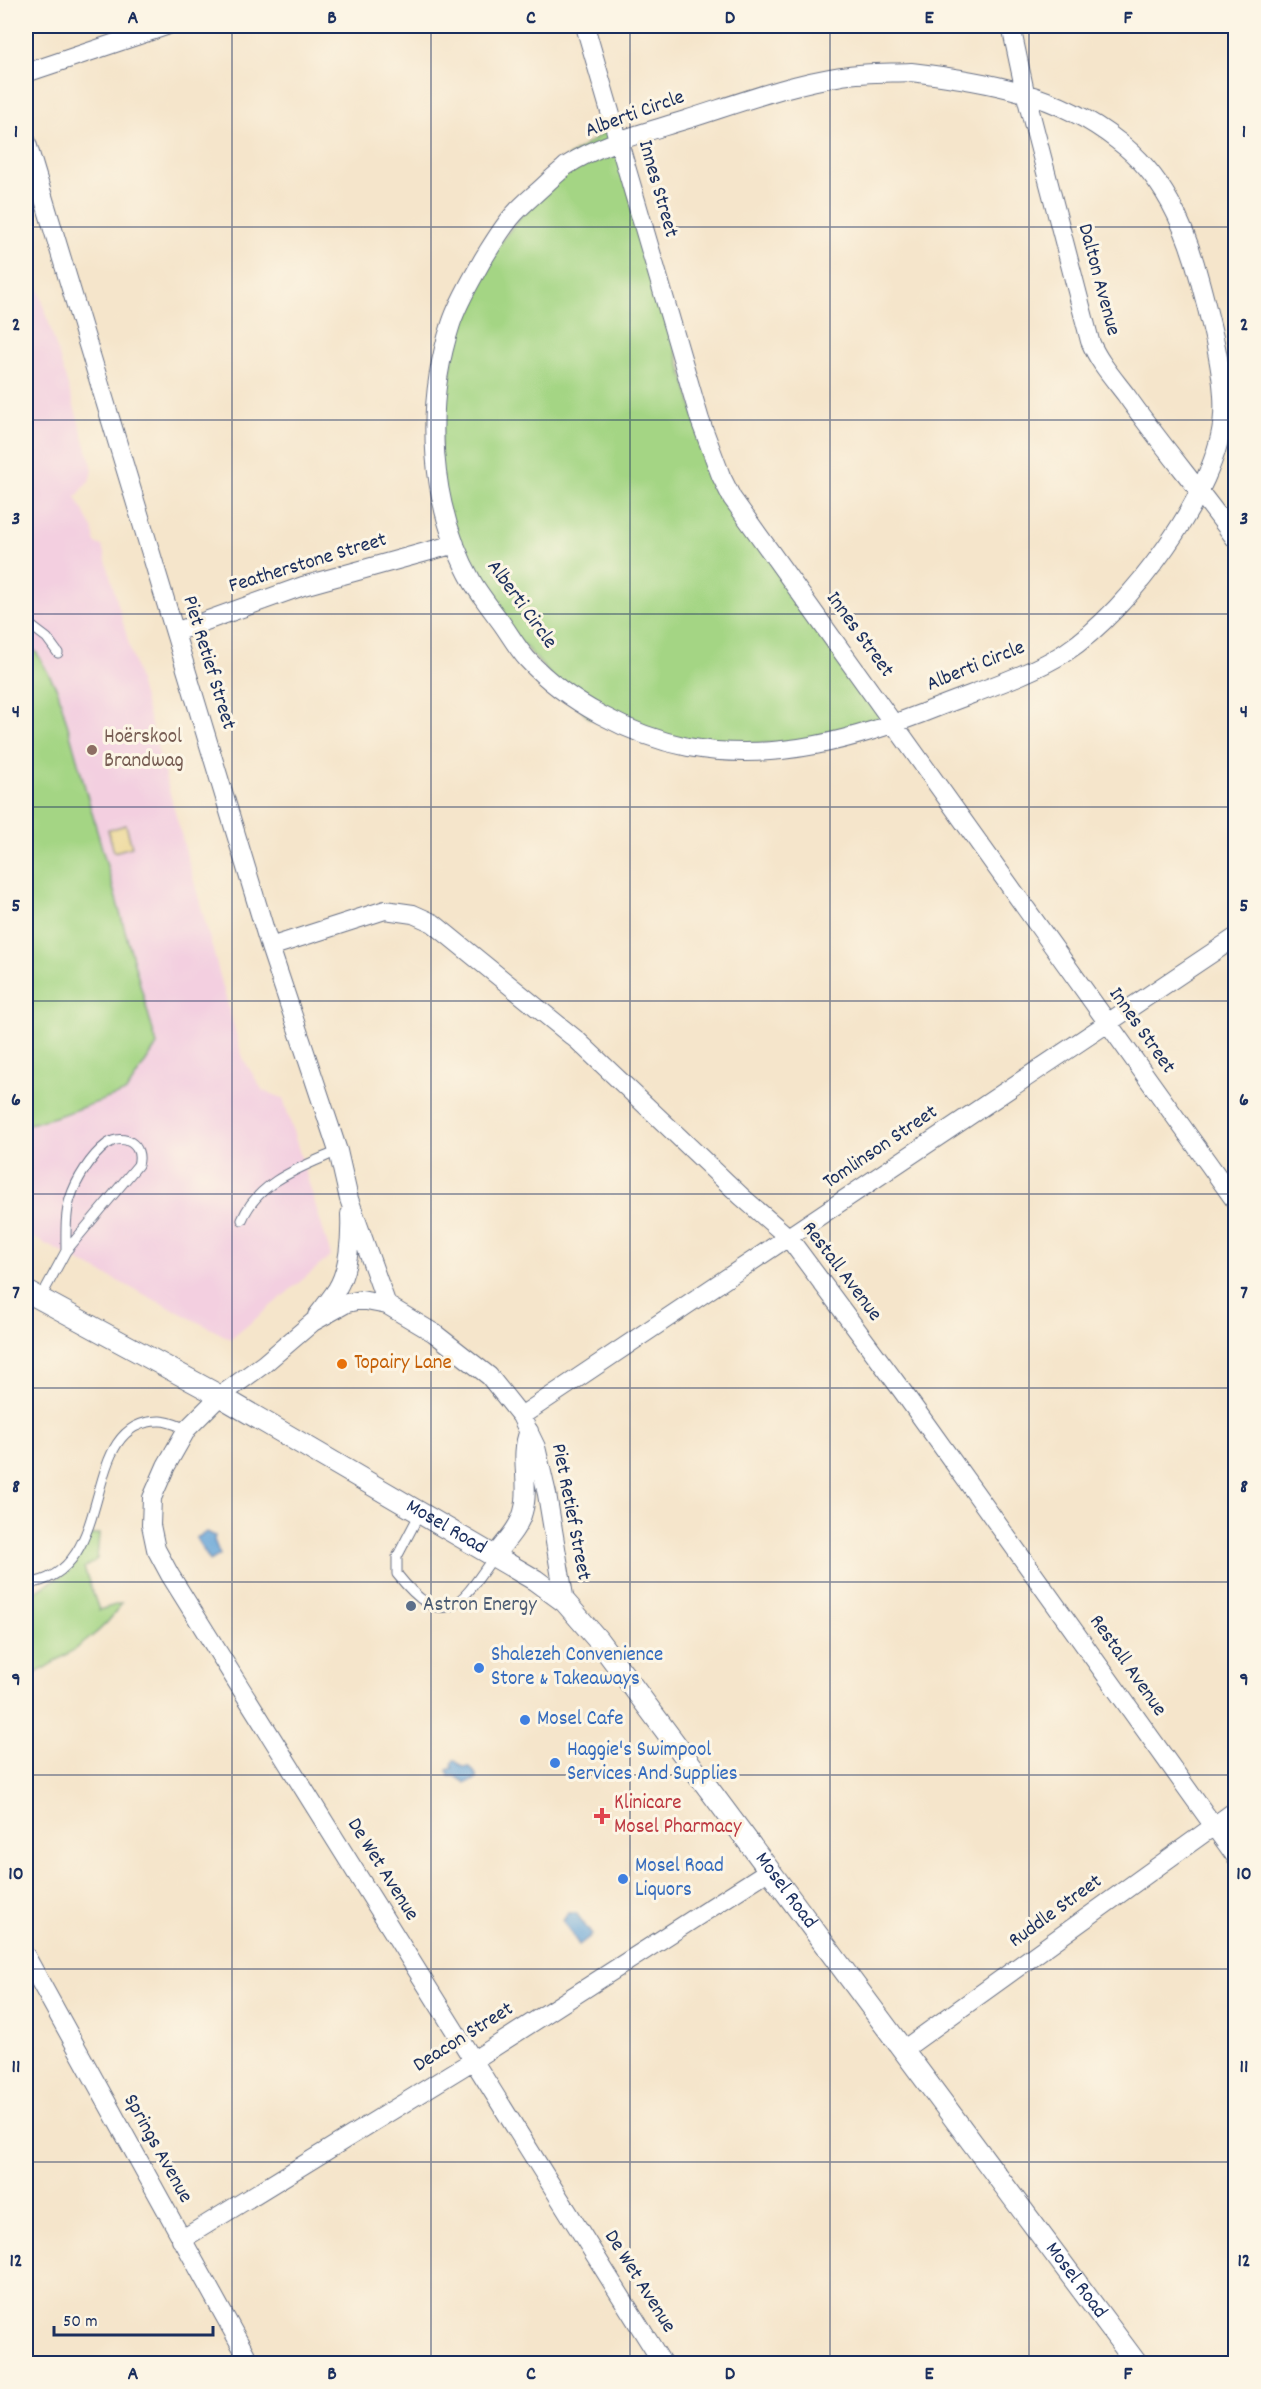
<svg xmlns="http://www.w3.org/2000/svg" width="1261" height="2389" font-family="Dekko,sans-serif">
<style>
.built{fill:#f3cfe0}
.green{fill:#a4d584;stroke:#608271;stroke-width:1.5}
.sand{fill:#eeda9e;stroke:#84847e;stroke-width:1.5}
.water{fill:#65a4d8;stroke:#406a9b;stroke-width:1.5}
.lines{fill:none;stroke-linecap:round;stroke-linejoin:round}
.service-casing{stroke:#676f84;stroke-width:11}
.minor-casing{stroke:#676f84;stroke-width:20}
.tertiary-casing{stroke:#676f84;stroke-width:23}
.service{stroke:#fff;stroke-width:9}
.minor{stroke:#fff;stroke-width:18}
.tertiary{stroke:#fff;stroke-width:21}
.grid{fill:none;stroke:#1b2f5e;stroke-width:1.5;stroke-opacity:0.55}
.education-dot{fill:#8d6e63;stroke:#fcf5e5;stroke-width:2}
.food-dot{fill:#e8710a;stroke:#fcf5e5;stroke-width:2}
.service-dot{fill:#5c6f8a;stroke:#fcf5e5;stroke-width:2}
.shop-dot{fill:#3f7fe0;stroke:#fcf5e5;stroke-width:2}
.health-dot{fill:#e0444e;stroke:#fcf5e5;stroke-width:2}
.labels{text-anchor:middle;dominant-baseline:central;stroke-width:6;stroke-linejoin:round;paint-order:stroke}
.street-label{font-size:21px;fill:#1b2f5e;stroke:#fcf5e5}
.education-label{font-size:21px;fill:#785e54;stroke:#fcf5e5;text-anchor:start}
.food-label{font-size:21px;fill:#c56008;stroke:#fcf5e5;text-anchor:start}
.service-label{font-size:21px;fill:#4e5e75;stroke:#fcf5e5;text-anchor:start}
.shop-label{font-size:21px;fill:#366cbe;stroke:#fcf5e5;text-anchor:start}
.health-label{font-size:21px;fill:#be3a42;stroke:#fcf5e5;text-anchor:start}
.neatline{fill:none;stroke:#1b2f5e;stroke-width:2}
.grid-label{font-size:20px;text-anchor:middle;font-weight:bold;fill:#1b2f5e}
</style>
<rect width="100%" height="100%" fill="#fcf5e5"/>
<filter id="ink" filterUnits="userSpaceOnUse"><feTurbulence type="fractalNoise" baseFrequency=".0167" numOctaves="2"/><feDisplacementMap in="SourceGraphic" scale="12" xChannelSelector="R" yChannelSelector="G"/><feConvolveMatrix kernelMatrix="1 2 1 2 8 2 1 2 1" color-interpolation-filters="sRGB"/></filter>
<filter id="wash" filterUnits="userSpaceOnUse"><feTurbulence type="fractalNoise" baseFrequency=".008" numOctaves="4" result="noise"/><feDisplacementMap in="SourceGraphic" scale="24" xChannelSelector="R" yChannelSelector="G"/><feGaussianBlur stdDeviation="1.35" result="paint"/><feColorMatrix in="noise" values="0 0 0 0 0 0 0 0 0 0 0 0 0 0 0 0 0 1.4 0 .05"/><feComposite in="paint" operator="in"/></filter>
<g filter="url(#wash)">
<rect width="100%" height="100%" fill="#f5e5cb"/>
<path class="built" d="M26 247 93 469 89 481 76 497 93 529 95 543 102 546 240 1049 244 1060 263 1091 283 1098 331 1256 231 1339 26 1234Z"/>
<path class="green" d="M611 128 711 471 889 723 795 743 686 744 589 718 468 583 434 493 461 295 562 161Z
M26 644 37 653 58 691 157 1045 126 1092 55 1117 26 1125Z
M91 1534H99L97 1559 84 1568 99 1610 122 1603C100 1639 60 1658 26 1679V1592L37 1591 69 1571Z"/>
<path class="sand" d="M126 825 132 847 114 852 108 830Z"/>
<path class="water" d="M207 1532 215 1536 214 1540 220 1555 210 1561 196 1538Z
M454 1760 463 1767H469L475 1773 477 1779 466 1783 455 1776H449L447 1770 453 1768 452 1764Z
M568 1913H576L592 1935 579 1945 563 1921Z"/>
</g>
<g filter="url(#ink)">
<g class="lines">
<defs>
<path id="service" d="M26 622 47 638 58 653
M242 1220C258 1181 302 1167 338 1151
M40 1299 66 1251 138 1165C144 1145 124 1132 107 1144 91 1156 76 1180 70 1199 65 1215 66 1234 66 1251
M420 1513 397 1557V1574C444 1633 460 1606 494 1556
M26 1584C122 1573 75 1420 160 1421 169 1421 179 1426 187 1429"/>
<path id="minor" d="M585 26 700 420 721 476 732 498 1236 1202
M1011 26 1025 92 1090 341C1098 361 1113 378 1126 395 1161 445 1201 491 1236 540
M911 72C986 81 1058 93 1118 141 1163 175 1185 225 1199 278 1209 315 1226 378 1223 415 1219 491 1128 611 1066 652 1030 675 978 691 938 707 858 739 775 763 688 747 632 736 566 702 527 659 517 648 509 633 500 621 491 609 481 596 473 583 429 506 424 407 451 324 458 302 471 281 482 261 492 245 502 227 515 213 525 202 538 192 549 181 550 180 565 167 566 166 600 143 647 132 685 120 736 104 789 84 842 76 865 72 888 73 911 72Z
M26 73 166 26
M26 140 270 947 338 1151 349 1199 387 1305
M175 632 303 586 455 544
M270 947 385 910 413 914 433 923 578 1041 742 1197 788 1237 903 1392 1236 1857
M317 1316C324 1307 331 1298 337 1289 349 1269 351 1237 350 1214
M521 1416 1236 937
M494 1556C504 1543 519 1528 523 1512 531 1486 518 1457 529 1431
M565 1602 547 1494 536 1447 521 1416 489 1376 434 1333 387 1305 361 1300 347 1303 313 1322 264 1364 220 1396 187 1429 166 1466 152 1498 151 1525 156 1549 170 1575 663 2364
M26 1956 251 2364
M903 2050 1236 1810
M181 2240 474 2060 768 1871"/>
<g id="tertiary">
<path id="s1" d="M26 1291 220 1396 535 1580 565 1602 598 1640 1137 2364"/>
</g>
</defs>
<use href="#service" class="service-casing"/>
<use href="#minor" class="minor-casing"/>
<use href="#tertiary" class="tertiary-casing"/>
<use href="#service" class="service"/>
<use href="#minor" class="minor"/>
<use href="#tertiary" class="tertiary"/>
</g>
</g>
<path class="grid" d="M232 26V2364M431 26V2364M630 26V2364M830 26V2364M1029 26V2364M26 227H1236M26 420H1236M26 614H1236M26 807H1236M26 1001H1236M26 1194H1236M26 1388H1236M26 1582H1236M26 1775H1236M26 1969H1236M26 2162H1236"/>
<circle class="education-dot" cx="92" cy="750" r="6"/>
<circle class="food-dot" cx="342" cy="1364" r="6"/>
<circle class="service-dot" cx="411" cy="1606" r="6"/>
<g class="shop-dot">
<circle cx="479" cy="1668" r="6"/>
<circle cx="525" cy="1720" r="6"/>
<circle cx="555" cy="1763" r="6"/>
<circle cx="623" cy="1879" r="6"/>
</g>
<path class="health-dot" d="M599 1807h6v6h6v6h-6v6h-6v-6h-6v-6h6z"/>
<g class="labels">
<g class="street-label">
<text transform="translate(635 115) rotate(-20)">Alberti Circle</text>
<text transform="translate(657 189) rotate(74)">Innes Street</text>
<text transform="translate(1098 280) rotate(75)">Dalton Avenue</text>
<text transform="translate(308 564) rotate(-17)">Featherstone Street</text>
<text transform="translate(521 605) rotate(54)">Alberti Circle</text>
<text transform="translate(859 635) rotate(54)">Innes Street</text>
<text transform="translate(208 663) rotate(73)">Piet Retief Street</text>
<text transform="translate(976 667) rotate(-22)">Alberti Circle</text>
<text transform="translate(1141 1031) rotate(55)">Innes Street</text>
<text transform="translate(881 1148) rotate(-34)">Tomlinson Street</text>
<text transform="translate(841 1272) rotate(53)">Restall Avenue</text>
<text transform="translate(570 1512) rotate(79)">Piet Retief Street</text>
<text stroke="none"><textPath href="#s1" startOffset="482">Mosel Road</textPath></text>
<text transform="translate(1127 1666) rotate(55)">Restall Avenue</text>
<text transform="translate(382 1870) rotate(58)">De Wet Avenue</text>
<text stroke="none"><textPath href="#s1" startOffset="986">Mosel Road</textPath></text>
<text transform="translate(1056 1912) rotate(-36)">Ruddle Street</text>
<text transform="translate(464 2038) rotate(-32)">Deacon Street</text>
<text transform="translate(157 2149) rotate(61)">Springs Avenue</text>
<text stroke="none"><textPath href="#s1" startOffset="1472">Mosel Road</textPath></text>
<text transform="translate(639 2282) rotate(58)">De Wet Avenue</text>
</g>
<g class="education-label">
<text x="104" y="738">Hoërskool<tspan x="104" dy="24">Brandwag</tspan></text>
</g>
<g class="food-label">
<text x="354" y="1364">Topairy Lane</text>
</g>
<g class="service-label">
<text x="423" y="1606">Astron Energy</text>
</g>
<g class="shop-label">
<text x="491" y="1656">Shalezeh Convenience<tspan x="491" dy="24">Store &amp; Takeaways</tspan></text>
<text x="537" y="1720">Mosel Cafe</text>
<text x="567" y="1751">Haggie's Swimpool<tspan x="567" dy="24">Services And Supplies</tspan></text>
<text x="635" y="1867">Mosel Road<tspan x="635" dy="24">Liquors</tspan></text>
</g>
<g class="health-label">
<text x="614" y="1804">Klinicare<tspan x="614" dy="24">Mosel Pharmacy</tspan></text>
</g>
</g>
<rect width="1261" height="2389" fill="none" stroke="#fcf5e5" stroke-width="66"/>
<path d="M54 2326v9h159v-9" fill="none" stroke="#1b2f5e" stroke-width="3"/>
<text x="63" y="2326" font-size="18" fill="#1b2f5e" stroke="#fcf5e5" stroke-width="4.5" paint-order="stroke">50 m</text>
<rect x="33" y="33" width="1195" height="2323" class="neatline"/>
<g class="grid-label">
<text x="133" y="23">A</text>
<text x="332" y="23">B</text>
<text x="531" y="23">C</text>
<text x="730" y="23">D</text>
<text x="929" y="23">E</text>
<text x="1128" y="23">F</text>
<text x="16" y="137">1</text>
<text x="1244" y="137">1</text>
<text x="16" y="330">2</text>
<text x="1244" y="330">2</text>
<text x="16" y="524">3</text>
<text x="1244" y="524">3</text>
<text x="16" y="717">4</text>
<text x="1244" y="717">4</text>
<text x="16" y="911">5</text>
<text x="1244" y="911">5</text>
<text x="16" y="1105">6</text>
<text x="1244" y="1105">6</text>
<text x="16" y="1298">7</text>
<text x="1244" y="1298">7</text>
<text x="16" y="1492">8</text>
<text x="1244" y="1492">8</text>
<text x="16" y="1685">9</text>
<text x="1244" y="1685">9</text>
<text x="16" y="1879">10</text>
<text x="1244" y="1879">10</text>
<text x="16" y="2072">11</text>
<text x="1244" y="2072">11</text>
<text x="16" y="2266">12</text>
<text x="1244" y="2266">12</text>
<text x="133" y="2379">A</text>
<text x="332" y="2379">B</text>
<text x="531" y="2379">C</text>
<text x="730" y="2379">D</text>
<text x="929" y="2379">E</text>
<text x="1128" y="2379">F</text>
</g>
</svg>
